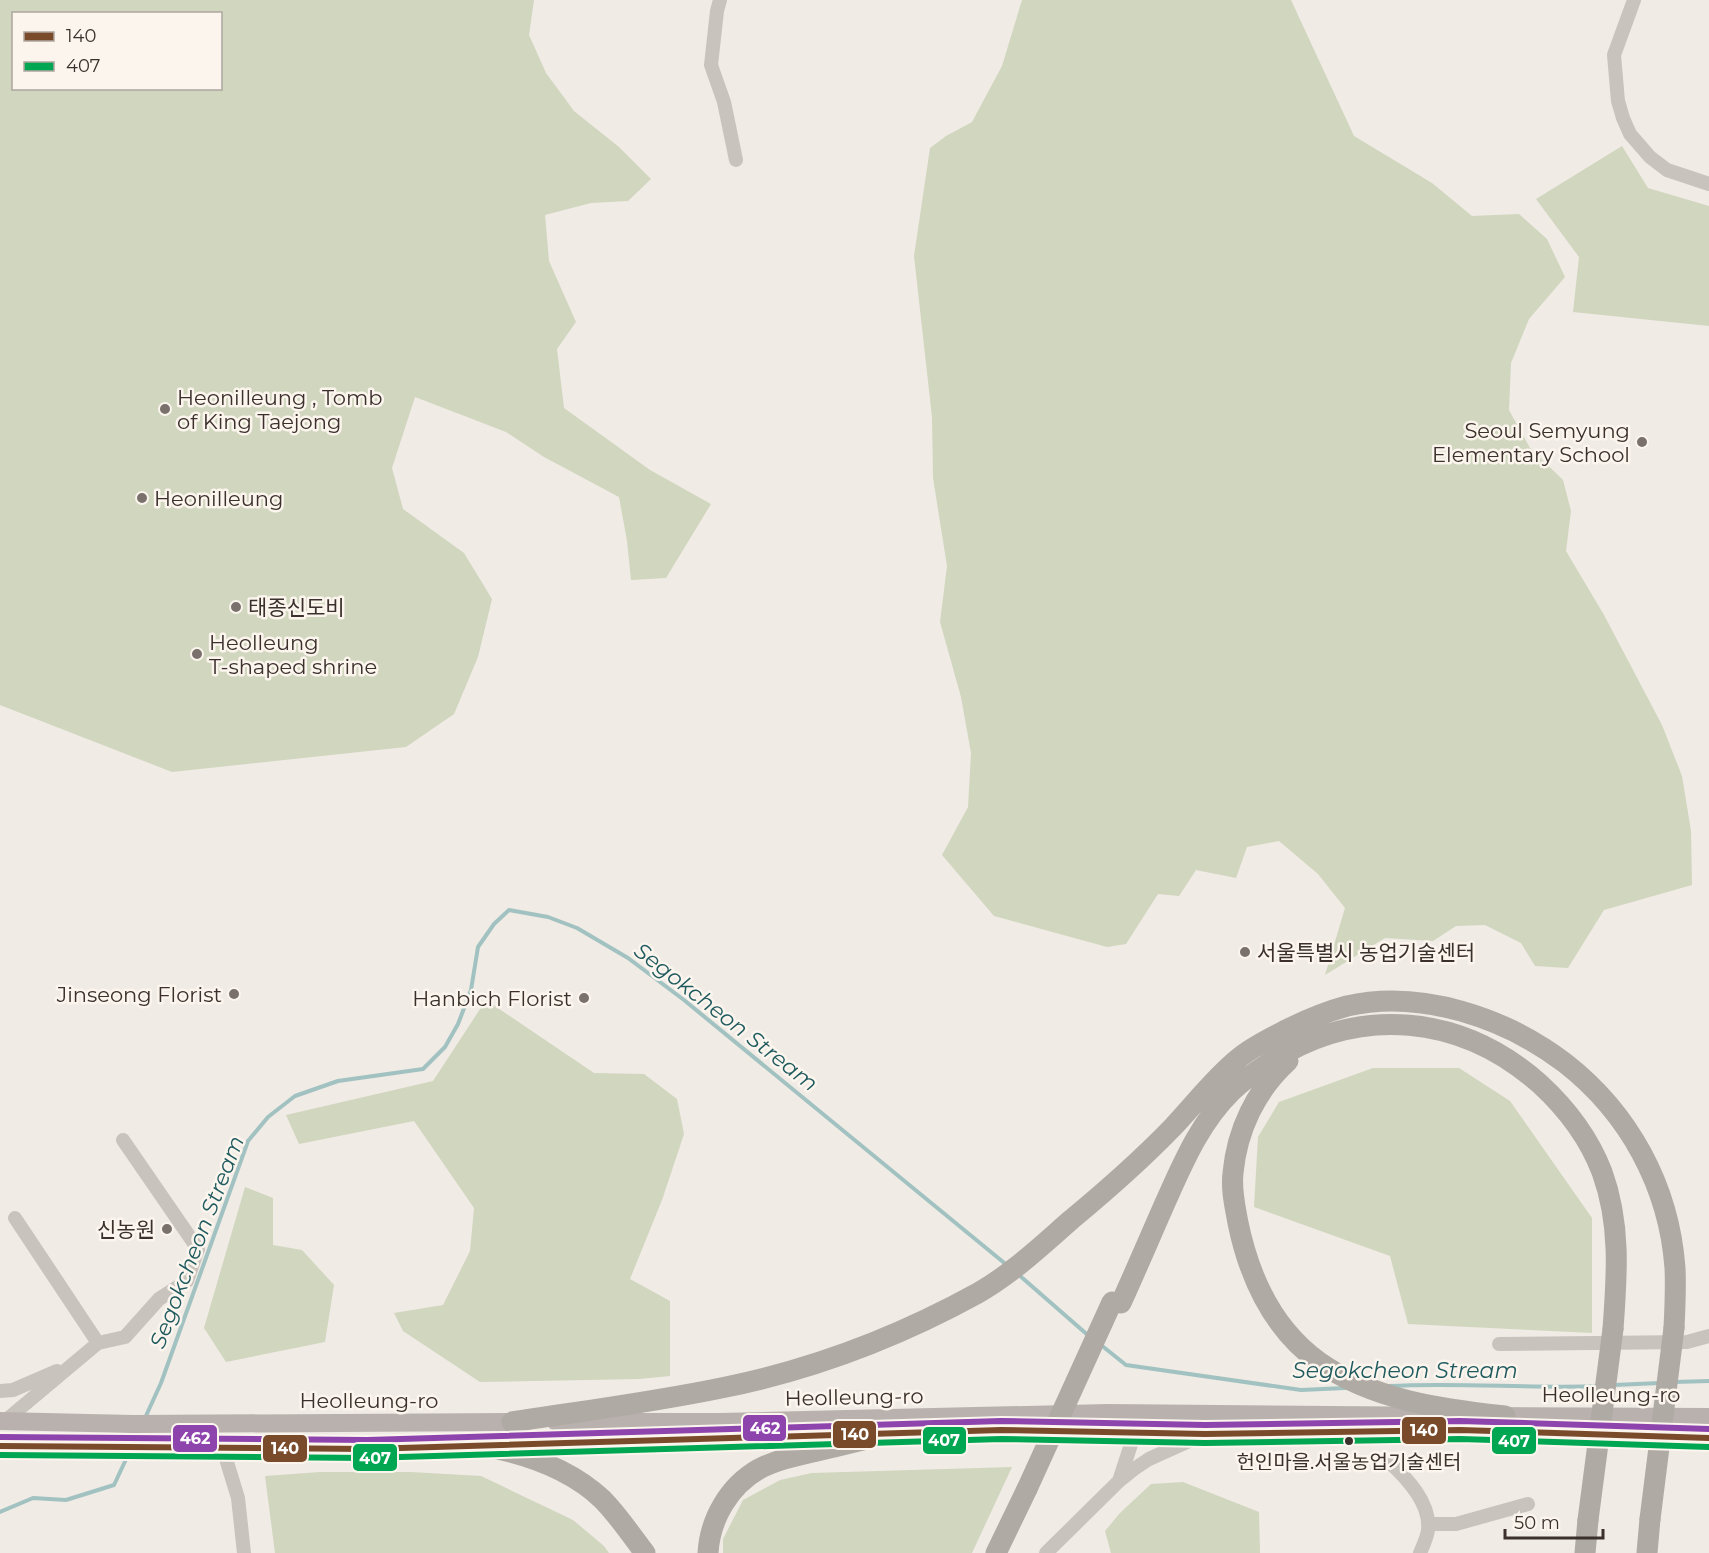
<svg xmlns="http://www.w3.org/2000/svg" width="1709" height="1553" font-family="Montserrat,'Noto Sans KR',sans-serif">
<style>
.green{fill:#d1d6bf;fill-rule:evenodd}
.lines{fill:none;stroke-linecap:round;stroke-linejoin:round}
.stream{stroke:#a1c2c1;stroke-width:4}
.minor{stroke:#c9c3be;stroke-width:14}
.major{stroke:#b8b1ad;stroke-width:18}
.highway{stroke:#afaaa4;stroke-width:21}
.highway-bridge{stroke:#afaaa4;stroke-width:21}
.bus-1-casing{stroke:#fbf5ee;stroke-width:10}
.bus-2-casing{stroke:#fbf5ee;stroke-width:10}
.bus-3-casing{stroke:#fbf5ee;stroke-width:10}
.bus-1{stroke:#7a4b2a;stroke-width:6}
.bus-2{stroke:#00a651;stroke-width:6}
.bus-3{stroke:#8e44ad;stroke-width:6}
.poi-dot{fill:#7a716c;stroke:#fbf5ee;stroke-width:2}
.bus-dot{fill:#3b302b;stroke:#fbf5ee;stroke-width:2}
.labels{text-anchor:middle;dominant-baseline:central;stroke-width:5;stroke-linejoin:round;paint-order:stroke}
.bus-label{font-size:20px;fill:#3b302b;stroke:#fbf5ee}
.poi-label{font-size:21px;fill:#3b302b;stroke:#fbf5ee;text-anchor:start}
.street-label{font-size:21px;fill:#3b302b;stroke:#fbf5ee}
.water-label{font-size:22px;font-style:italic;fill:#1f5a5e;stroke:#fbf5ee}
.line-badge{stroke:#fbf5ee;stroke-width:2}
.badge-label{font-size:16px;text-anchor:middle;font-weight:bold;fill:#fff}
</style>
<rect width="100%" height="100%" fill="#f0ebe5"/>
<path class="green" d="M0 0H534L529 35 546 73 574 111 619 147 651 179 628 201 591 203 545 215 549 261 576 322 557 349 564 408 650 470 711 504 666 578 631 580 627 541 619 497 544 457 506 432 415 397 392 468 403 509 464 553 492 599 478 657 454 714 406 747 172 772 0 705ZM14 14H220V88H14Z
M1022 0H1291L1354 136 1432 183 1472 216 1519 214 1547 239 1565 277 1529 319 1511 363 1509 410 1530 448 1563 480 1571 511 1566 551 1604 615 1662 725 1682 776 1691 831 1692 885 1604 910 1568 968 1535 966 1521 943 1485 925 1456 926 1433 941 1385 938 1325 975 1345 908 1318 874 1279 841 1247 847 1236 878 1196 870 1179 896 1158 894 1126 944 1107 947 994 916 942 855 968 807 971 753 961 697 940 622 947 566 933 478 932 417 914 256 930 148 946 136 972 122 1002 66Z
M1622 146 1648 188 1709 206V326L1573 312 1579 257 1536 199Z
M486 1000 594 1073 644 1074 677 1099 684 1134 662 1200 630 1279 670 1301V1376L639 1379 480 1382 403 1331 394 1313 443 1305 470 1251 474 1208 414 1121 299 1144 286 1115 433 1081Z
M1373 1068H1459L1510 1101 1592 1218V1333L1408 1324 1390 1256 1254 1207 1258 1137 1279 1102Z
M245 1187 273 1198V1245L302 1250 334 1285 325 1342 226 1362 204 1328Z
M1012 1467 972 1553H723V1539L743 1500 780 1480 812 1473Z
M320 1472H411L481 1476 573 1520 604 1546 609 1553H275L265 1476Z
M1183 1482 1259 1512 1260 1553H1111L1105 1531 1120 1513 1151 1484Z"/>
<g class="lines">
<path class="stream" d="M1019 1275 1090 1337
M1101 1345 1126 1365 1301 1390 1345 1388
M1674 1382 1709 1381
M1614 1385 1660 1383
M1389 1386C1459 1382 1530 1389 1600 1386
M145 1418 161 1383 248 1141 268 1117 295 1096 338 1081 423 1069 445 1047 458 1024 471 990 478 947 494 924 509 910 548 917 577 928 628 958 684 1000 1008 1266
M0 1512 33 1498 66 1500 114 1485 128 1455"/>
<path class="minor" d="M720 0 717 11 711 65 724 102 736 160
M1634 0 1614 55 1618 101 1623 118 1630 134 1650 157 1667 170 1709 184
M15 1218 98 1343
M1499 1344 1687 1342 1709 1336
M0 1391 13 1390 57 1371
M5 1421 98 1343 125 1337 159 1299 187 1281 198 1249 123 1140
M223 1449 238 1498 244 1553
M1388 1461C1407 1478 1431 1503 1428 1530 1427 1538 1423 1546 1420 1553
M1119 1481 1137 1426
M1428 1524H1456L1528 1504
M1046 1553 1119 1481 1134 1469 1149 1459 1200 1436"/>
<path class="major" d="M1492 1416 1709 1417
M0 1421 133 1424 525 1422
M556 1422H720L1108 1413 1452 1416
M0 1446 93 1448 367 1449 1001 1430 1205 1434 1460 1430 1709 1438"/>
<path class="highway" d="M1288 1061C1256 1090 1237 1130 1233 1173 1231 1190 1235 1206 1238 1223 1249 1276 1273 1329 1319 1362 1373 1400 1441 1409 1505 1416
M1121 1303C1136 1270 1150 1237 1165 1203 1183 1163 1200 1122 1232 1091 1244 1079 1258 1070 1272 1061 1360 1005 1461 1014 1540 1084 1566 1108 1589 1138 1602 1172 1621 1224 1617 1275 1613 1329
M512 1422C583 1411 655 1402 726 1387 814 1369 900 1336 978 1293 1013 1273 1042 1245 1072 1219 1107 1190 1140 1161 1172 1128 1194 1105 1214 1078 1239 1058 1252 1047 1269 1039 1284 1031 1304 1021 1325 1012 1347 1006 1421 989 1506 1018 1565 1063 1629 1113 1669 1186 1675 1268 1676 1288 1675 1308 1674 1328
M476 1445C520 1452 568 1467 602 1499 618 1515 631 1535 645 1553
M708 1553C710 1519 729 1486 759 1469 778 1459 800 1455 821 1450 843 1445 866 1439 888 1434
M996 1553 1027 1489
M1585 1553 1588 1520
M1647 1553 1650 1519"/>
<path class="highway-bridge" d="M1027 1489 1112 1302
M1650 1519 1674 1328
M1588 1520 1613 1329"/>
<defs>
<path id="bus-1" d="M0 1446 367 1449 1001 1430 1205 1434 1460 1430 1709 1438"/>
<path id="bus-2" d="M0 1455 367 1458 1001 1439 1205 1443 1460 1439 1709 1447"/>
<path id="bus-3" d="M0 1437 367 1440 1001 1421 1205 1425 1460 1421 1709 1429"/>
</defs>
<use href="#bus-1" class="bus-1-casing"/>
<use href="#bus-2" class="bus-2-casing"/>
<use href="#bus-3" class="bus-3-casing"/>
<use href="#bus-1" class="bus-1"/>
<use href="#bus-2" class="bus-2"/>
<use href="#bus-3" class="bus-3"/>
</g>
<g class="poi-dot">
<circle cx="165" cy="409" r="6"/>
<circle cx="1642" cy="442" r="6"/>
<circle cx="142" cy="498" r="6"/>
<circle cx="236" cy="607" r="6"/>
<circle cx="197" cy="654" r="6"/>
<circle cx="1245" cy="952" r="6"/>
<circle cx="234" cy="994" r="6"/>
<circle cx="584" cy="998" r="6"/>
<circle cx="167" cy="1229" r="6"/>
</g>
<circle class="bus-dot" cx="1349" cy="1441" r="5"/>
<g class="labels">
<g class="bus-label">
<text x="1349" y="1462">헌인마을.서울농업기술센터</text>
</g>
<g class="poi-label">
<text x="177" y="397">Heonilleung , Tomb<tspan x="177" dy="24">of King Taejong</tspan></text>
<text x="1630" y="430" text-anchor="end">Seoul Semyung<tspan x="1630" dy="24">Elementary School</tspan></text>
<text x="154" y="498">Heonilleung</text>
<text x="248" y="607">태종신도비</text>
<text x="209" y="642">Heolleung<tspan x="209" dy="24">T-shaped shrine</tspan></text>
<text x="1257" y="952">서울특별시 농업기술센터</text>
<text x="222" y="994" text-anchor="end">Jinseong Florist</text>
<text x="572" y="998" text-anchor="end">Hanbich Florist</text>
<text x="155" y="1229" text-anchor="end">신농원</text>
</g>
<g class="street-label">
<text x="1611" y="1394">Heolleung-ro</text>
<text transform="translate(854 1397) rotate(-1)">Heolleung-ro</text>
<text x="369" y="1400">Heolleung-ro</text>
</g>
<g class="water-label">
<text transform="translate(726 1017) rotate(38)">Segokcheon Stream</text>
<text transform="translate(197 1242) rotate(-69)">Segokcheon Stream</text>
<text x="1405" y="1370">Segokcheon Stream</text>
</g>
</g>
<g class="line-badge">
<rect x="742" y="1414" width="45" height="28" rx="6" fill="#8e44ad"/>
<rect x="1401" y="1416" width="46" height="29" rx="6" fill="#7a4b2a"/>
<rect x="832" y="1420" width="45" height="29" rx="6" fill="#7a4b2a"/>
<rect x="172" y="1424" width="46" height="29" rx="6" fill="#8e44ad"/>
<rect x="922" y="1426" width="45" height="29" rx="6" fill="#00a651"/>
<rect x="1491" y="1426" width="46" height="29" rx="6" fill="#00a651"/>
<rect x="262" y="1434" width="46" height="29" rx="6" fill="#7a4b2a"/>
<rect x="352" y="1443" width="46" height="29" rx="6" fill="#00a651"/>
</g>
<g class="badge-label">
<text x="765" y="1434">462</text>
<text x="1424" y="1436">140</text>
<text x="855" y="1440">140</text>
<text x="195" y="1444">462</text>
<text x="944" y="1446">407</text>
<text x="1514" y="1447">407</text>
<text x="285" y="1454">140</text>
<text x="375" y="1464">407</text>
</g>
<rect x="12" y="12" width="210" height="78" fill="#fbf5ee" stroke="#aea6a0" stroke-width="1.5"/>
<rect x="24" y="32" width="30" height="9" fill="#7a4b2a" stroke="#aea6a0" stroke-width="1.5"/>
<text x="66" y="42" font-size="18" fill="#3b302b">140</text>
<rect x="24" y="62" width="30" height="9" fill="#00a651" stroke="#aea6a0" stroke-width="1.5"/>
<text x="66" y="72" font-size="18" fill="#3b302b">407</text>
<path d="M1505 1529v9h98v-9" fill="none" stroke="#3b302b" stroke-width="3"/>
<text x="1514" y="1529" font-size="18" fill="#3b302b" stroke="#fbf5ee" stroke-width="4.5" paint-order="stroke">50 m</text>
</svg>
